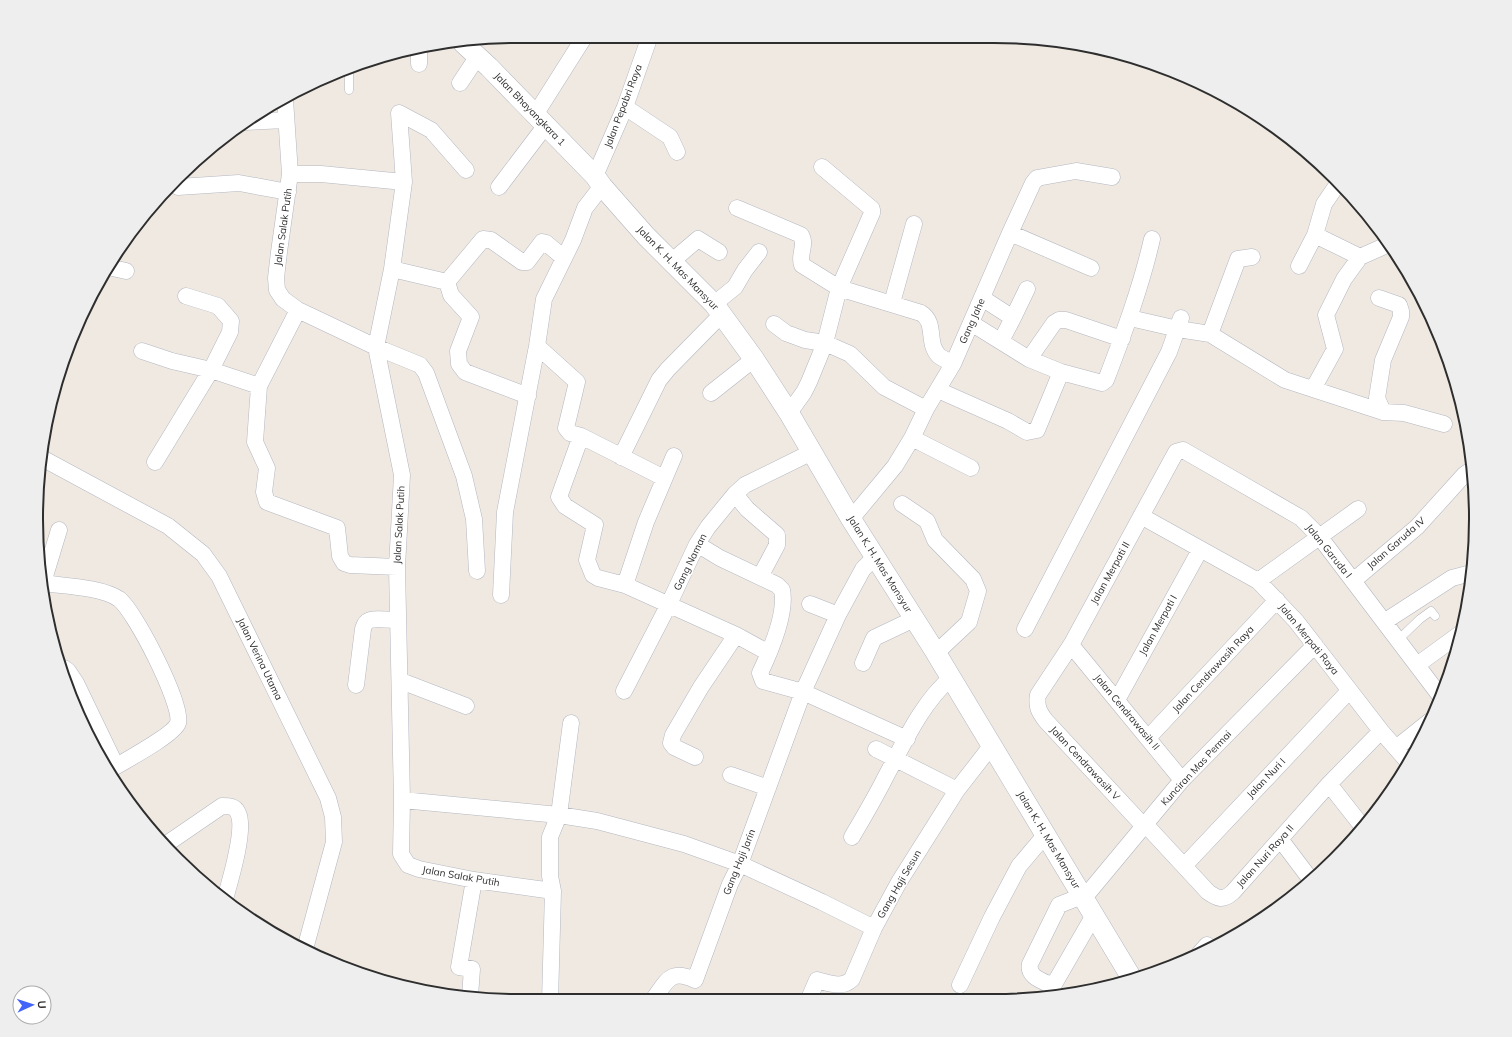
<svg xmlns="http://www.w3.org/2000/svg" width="1512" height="1037" font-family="Mulish,sans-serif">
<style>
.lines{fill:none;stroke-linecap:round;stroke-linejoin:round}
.service-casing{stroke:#b4b7c1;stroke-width:9}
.minor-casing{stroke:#b4b7c1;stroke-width:17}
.tertiary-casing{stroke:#b4b7c1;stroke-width:21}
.service{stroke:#fff;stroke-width:8}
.minor{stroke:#fff;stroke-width:16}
.tertiary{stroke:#fff;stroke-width:20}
.labels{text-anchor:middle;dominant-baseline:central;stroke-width:3.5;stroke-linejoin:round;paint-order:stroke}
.street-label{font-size:10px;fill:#2e2e2e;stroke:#fff}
.rim{fill:none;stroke:#2e2e2e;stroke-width:2}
</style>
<rect width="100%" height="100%" fill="#efe9e1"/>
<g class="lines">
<defs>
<path id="service" d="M349 67V90
M1398 640 1420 619 1431 611 1435 616"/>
<path id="minor" d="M419 49V64
M460 83 478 56
M285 99 290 174 279 252 276 278 277 290 283 299 298 310 376 347 402 475 397 567 402 800 401 854 408 865 419 869 474 880 553 891
M625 107 670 137 677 152
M535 115 585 36
M245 122 286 120
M290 174H321L404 182 392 269 376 347 420 365 426 373 464 476 474 519 477 571
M595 176 625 107 650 36
M404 182 399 113 431 130 466 170
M178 187 239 183 288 192
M499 187 546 125
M737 208 801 235C807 245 798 255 802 265L839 288 921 313C937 323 926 343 939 356 943 359 949 361 953 364
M1010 233 1091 268
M1315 235 1360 257
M1252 257 1238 259 1210 334 1285 380 1383 412 1404 413 1444 424
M671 262 698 239 719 252
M1299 266 1315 235 1324 204 1339 182
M108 267 126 271
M392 269 447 282 451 295 471 317 458 351 459 364 465 372 528 396
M447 282 483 239 491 240 522 262H527L542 242 546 243 564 258
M982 298 1013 318
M1379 298 1399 305 1401 311V317L1383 360 1377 398 1383 412
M892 303 914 224
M714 304 735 287 745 270 759 252
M298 310 259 386 255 442 267 468 264 492 267 502 337 528 340 556 344 563 350 565 397 567
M1130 318 1178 329 1210 334
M971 323 1029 359 1061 372 1102 383 1106 380C1124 333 1141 287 1152 239
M774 324 786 333 805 340 825 343 850 354 884 387 926 409
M1001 341 1013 318 1027 289
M537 346 577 382 566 428 570 433 581 436 664 478
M142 351 172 361 211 370 259 386
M1029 359 1054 323 1059 320H1066L1122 339
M1313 389 1335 349 1326 315 1344 279 1360 257 1389 244
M938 390 1008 421 1027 432 1037 430 1061 372
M711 393 754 359
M789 413 804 392 809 382 825 343 839 288 872 213V209L822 167
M581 436 559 497 565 506 595 525 587 560 593 575 598 578 625 585 736 635
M912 438 971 468
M40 457 168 526 203 554 219 576 328 798 333 817 334 842 305 949
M621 457 659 380 668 369 722 314
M155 462 211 370 230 332 231 321 218 306 186 296
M735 494 747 509 777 535V545L760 577
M902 504 927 521 935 540 973 579 978 591 969 622 936 653
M1141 516 1258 581 1296 621 1381 731 1408 762
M851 519 895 466 912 438 926 409 953 364 1010 233 1033 183 1037 178 1076 171 1112 177
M697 544 720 558 777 585 782 590C787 613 770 652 760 673L763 681 803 692 907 739
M1258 581 1358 509
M1353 581 1417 527 1464 475 1471 470
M42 583C63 586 102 587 119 599 135 611 183 705 178 723 174 735 121 763 108 771
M625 585 646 522 674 456
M42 586 59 530
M501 595 505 512 537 346 544 299 573 240 585 208 602 186
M810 604 838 615
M1384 622 1452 578 1471 573
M1025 629 1169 352 1181 318
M1071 645 1182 780
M863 663 874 638 914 619
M1417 665 1461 633
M64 668 68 671 76 683 116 766
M401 681 466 706
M356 685 363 629C364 626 365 622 368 621 373 618 391 620 398 620
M624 691 669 604 697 544 708 527 735 494 745 485 812 452
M1117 700 1200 550
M1381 731 1329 784 1233 892C1223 901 1218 899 1208 892L1145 824 1139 821 1046 721C1039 712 1036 707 1038 695L1071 645 1176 452 1183 450 1301 518 1319 536 1441 697
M1148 738 1277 600
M1396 748 1430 721
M876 749 957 790
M695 757 674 747 671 743 673 735 701 687 736 635 769 653
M731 775 768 788
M1329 784 1362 826
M402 800 559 815 597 821 684 844 740 864 822 902 874 928
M852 837C863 818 875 798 885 778 903 745 922 702 951 678
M1280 839 1311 880
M165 845 222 806C229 806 235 806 238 813 246 829 230 881 225 899
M1184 866 1349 691
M1084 898 1182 780 1315 645
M1199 954 1207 945
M960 985 992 917 1019 866 1046 834
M1053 986C1043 981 1027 977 1030 964L1059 905 1082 896
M470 996 472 969 459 967 474 880
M1049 996 1053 986 1094 915
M550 1001 553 891 550 876V837L559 815 571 723
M652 1001C667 982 669 968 695 980L730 884 740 864 803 692 838 615 863 569 875 557
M808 1001 817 980C829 983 842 989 852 979L874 928 899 882 957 790 992 745"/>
<path id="tertiary" d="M463 43 489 67 595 176 602 186 646 236 714 304 754 359 789 413 851 519 936 653 1131 977"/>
</defs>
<use href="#service" class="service-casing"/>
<use href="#minor" class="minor-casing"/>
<use href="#tertiary" class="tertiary-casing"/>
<use href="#service" class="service"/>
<use href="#minor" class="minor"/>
<use href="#tertiary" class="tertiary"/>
</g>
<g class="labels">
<g class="street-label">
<text transform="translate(623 106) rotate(-69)">Jalan Pepabri Raya</text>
<text transform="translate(530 109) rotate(46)">Jalan Bhayangkara 1</text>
<text transform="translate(283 227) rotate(-82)">Jalan Salak Putih</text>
<text transform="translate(678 268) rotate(46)">Jalan K. H. Mas Mansyur</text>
<text transform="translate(972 321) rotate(-66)">Gang Jahe</text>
<text transform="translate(399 525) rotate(-87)">Jalan Salak Putih</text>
<text transform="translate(1396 543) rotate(-41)">Jalan Garuda IV</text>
<text transform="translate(1329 551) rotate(51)">Jalan Garuda I</text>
<text transform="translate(690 562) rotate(-64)">Gang Naman</text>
<text transform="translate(880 564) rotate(58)">Jalan K. H. Mas Mansyur</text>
<text transform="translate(1110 573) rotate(-61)">Jalan Merpati II</text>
<text transform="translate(1158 625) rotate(-61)">Jalan Merpati I</text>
<text transform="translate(1309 639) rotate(51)">Jalan Merpati Raya</text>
<text transform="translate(260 659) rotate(64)">Jalan Verina Utama</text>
<text transform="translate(1213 669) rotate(-47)">Jalan Cendrawasih Raya</text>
<text transform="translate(1127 712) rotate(50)">Jalan Cendrawasih II</text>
<text transform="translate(1085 763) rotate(47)">Jalan Cendrawasih V</text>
<text transform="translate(1196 768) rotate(-47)">Kunciran Mas Permai</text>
<text transform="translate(1266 778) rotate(-46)">Jalan Nuri I</text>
<text transform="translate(1049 840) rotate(59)">Jalan K. H. Mas Mansyur</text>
<text transform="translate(1265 856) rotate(-48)">Jalan Nuri Raya II</text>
<text transform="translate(739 862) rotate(-68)">Gang Haji Jarin</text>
<text transform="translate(461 876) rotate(10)">Jalan Salak Putih</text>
<text transform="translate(899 884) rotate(-60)">Gang Haji Sesun</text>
</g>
</g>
<path d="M0 0H1512V1037H0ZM518 43H994A475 475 0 0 1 1469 518V519A475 475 0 0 1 994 994H518A475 475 0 0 1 43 519V518A475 475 0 0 1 518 43Z" fill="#eee" fill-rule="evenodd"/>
<path class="rim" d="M518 43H994A475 475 0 0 1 1469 518V519A475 475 0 0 1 994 994H518A475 475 0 0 1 43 519V518A475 475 0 0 1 518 43Z"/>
<g transform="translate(32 1005) rotate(87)"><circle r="19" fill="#ffffff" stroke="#ababab"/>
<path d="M0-3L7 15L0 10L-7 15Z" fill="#4264fb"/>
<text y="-6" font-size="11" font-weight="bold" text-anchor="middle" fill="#2e2e2e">U</text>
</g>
</svg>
